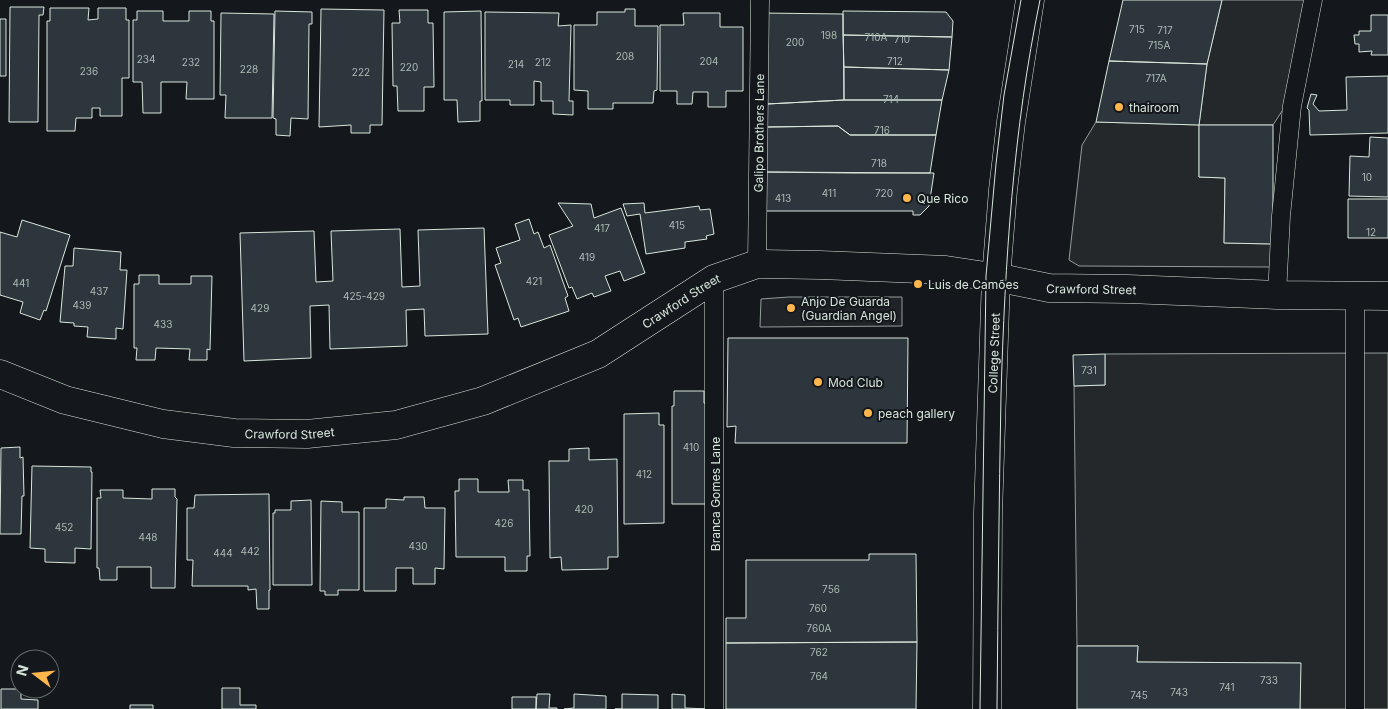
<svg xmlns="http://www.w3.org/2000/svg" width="1388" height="709" font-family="Inter,sans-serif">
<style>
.green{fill:#202428;stroke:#939e99}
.parking{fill:#24282b;stroke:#939e99}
.building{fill:#2c363c;stroke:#d8e6dc}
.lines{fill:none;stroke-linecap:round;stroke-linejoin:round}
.service-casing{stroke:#d8e6dc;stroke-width:19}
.minor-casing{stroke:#d8e6dc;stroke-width:29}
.secondary-casing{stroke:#d8e6dc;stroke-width:29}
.service{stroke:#14181c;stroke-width:18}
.minor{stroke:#14181c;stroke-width:28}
.secondary{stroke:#14181c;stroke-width:28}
.tram{stroke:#d8e6dc;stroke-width:1}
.poi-dot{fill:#ffb74d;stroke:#14181c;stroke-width:2}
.labels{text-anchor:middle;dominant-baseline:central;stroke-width:4;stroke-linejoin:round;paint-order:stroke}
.number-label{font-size:10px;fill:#adbab4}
.poi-label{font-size:12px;fill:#d8e6dc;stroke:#14181c;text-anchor:start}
.street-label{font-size:12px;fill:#d8e6dc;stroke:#14181c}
</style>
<rect width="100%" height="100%" fill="#14181c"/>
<path class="green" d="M789 297H902V326L760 327 761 299Z"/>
<path class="parking" d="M1222 0H1305L1284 108 1273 125H1199V177L1225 178 1224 243 1273 244 1271 267 1079 266 1069 260 1082 145 1096 122 1199 125 1207 64Z
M1388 353V709H1300V663L1137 662 1138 646H1077L1074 386 1105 385V354Z"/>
<path class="building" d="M1123 0H1222L1207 64 1109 61Z
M10 7H44L43 15H39L38 122H9Z
M50 8H89L88 20 98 19V8H126V20H129V78H122V116H100V108H92V118H76L75 131H47V21H50Z
M321 9 384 10 382 125H370V133H351V125L319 127Z
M625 9H635V26H658L657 90 654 91 653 103H613V109H588V91L574 90V25H597V12H625Z
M399 10H428V23H433L434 87H424V111H398L397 86H393L392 23H400Z
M137 11H163V21H189V11H211V21H214V99H186L187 82H161V113H143L142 82H133V20H137Z
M275 11 312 12V24H309L308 119 291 118 290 136 276 135V119L273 118Z
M481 11 482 101H480V121L458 122 457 100H444V12Z
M843 11 946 12 953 21 952 37 843 35Z
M485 12 559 13 558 26 571 25 569 101H573V115L553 114V101H541V82L534 81V105H510V100H485Z
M221 13 274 14 272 118H225L226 95H220Z
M683 13H720V27H743V91H726V107H708V92H693L692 104H677V91H660V25H684Z
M761 13 843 14 844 100 767 104Z
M1371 15H1388V55H1371L1372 51 1359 52V44H1355L1354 35H1359V31H1371Z
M0 19H6V76H0Z
M843 35 952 37 949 70 844 67Z
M1109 61 1207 64 1199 125 1096 122Z
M844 67 949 70 942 100H844Z
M1388 76V133L1310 135 1309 110 1307 108 1311 94 1317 95 1313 104 1319 111 1347 110 1346 77Z
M844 100H942L936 135H850L838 126 767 127V104Z
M1199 125H1273V244L1224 243 1225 178 1199 177Z
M838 126 850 135H936L930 173 766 172 767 127Z
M1370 137 1388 138V197L1349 196 1350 156 1369 157Z
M766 172 851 173H934L929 206 920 215H913V211H759Z
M1348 199H1388V238H1348Z
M558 203 591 204 594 218 621 208 645 273 624 281 620 271 605 276 611 291 594 297 592 293 577 299 572 287 569 288 549 235 573 226Z
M644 203 645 213 699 206 700 210 710 209 714 234 706 236 707 239 685 242V248L646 254 640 214 627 216 623 204Z
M529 219 534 234 538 232 544 248 550 245 568 296 565 298 569 311 521 327 518 318 514 320 495 265 501 263 496 248 520 240 515 224Z
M22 220 70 235 46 311 44 310 40 320 20 313 23 302 0 295V232L17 237Z
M484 228 488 334 425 336 424 309 406 310 407 346 330 349 329 305 310 306 311 358 244 361 240 233 314 231 316 282 333 281 331 231 400 229 402 287 420 286 418 230Z
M74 248 121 252 120 270H127L123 329 116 328V339L87 337 88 327 74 326V323L60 322 65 266H73Z
M139 275H159V284H191V276H212L210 350 207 349V360H189L190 349 156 348 155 360H136L137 348H134V284H139Z
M728 338H908L907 443H735L736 426 727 427Z
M1105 354V385L1074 386 1073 355Z
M674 391H704V403H710V504H672V406H674Z
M659 413V425H664V523L624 524V414Z
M20 447V458L23 457 24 496H22L21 534H0L1 448Z
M589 448V460L617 459 618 557H608V569L562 570 561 557 550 558 549 461H569V449Z
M32 466 91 467V472H92L91 549 75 548V563L45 562V549L30 548Z
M459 479H478V492H509L508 480H523V490H529L530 556H527V571H505V557H456L455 491H459Z
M152 489H175V497L177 499 175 588H151V567H117V580H100L99 568H97V498H101L100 490H123V498L152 499Z
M269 494 270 590H269V609H257L256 589 248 590V586H192L193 560H187V508H194L195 495Z
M404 497H424L425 508H445L444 569 435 568V584H413V568H396V591H364V508H386V499L404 500Z
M311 500 312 585H273V513H275V510H291V501Z
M321 501 342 502V512H359V590H338V595H325V591H320Z
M869 554H916L917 642 726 643V618H746V560H869Z
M917 642 916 709H726V643Z
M1077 646H1138L1137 662 1301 663 1300 709H1077Z
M222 688H240V705H256V709H222Z
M1 689H21V699L38 700V709H1Z
M537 694H550L549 708H557V709H536Z
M574 694 606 696V709H564L574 708Z
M622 694 658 695V709H615H622Z
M672 694 685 695V708L710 709H672Z
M512 697H536V709H512Z
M130 705H153V709H130Z"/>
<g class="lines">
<defs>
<g id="service">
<path id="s1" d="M757 264 760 0"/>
<path d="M714 279V709"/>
<path d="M1277 295 1281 216 1292 106 1313 0"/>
<path d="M1355 296V709"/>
</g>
<g id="minor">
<path id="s2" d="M0 374 65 400 163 424 234 433 307 434 396 425 483 401 598 354 714 279 757 264 820 265 946 270 1005 279 1049 288 1128 289 1277 295 1388 296"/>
</g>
<g id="secondary">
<path id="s3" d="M987 709 988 513 996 278 1003 190 1011 122 1030 0"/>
</g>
</defs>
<use href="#service" class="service-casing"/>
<use href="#minor" class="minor-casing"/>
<use href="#secondary" class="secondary-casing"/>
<use href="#service" class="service"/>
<use href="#minor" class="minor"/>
<use href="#secondary" class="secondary"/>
<path class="tram" d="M980 709 986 276 996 164 1004 95 1021 0
M997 709C998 604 999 500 1001 395 1005 262 1013 130 1040 0"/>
</g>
<g class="poi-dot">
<circle cx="1119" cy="107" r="5"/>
<circle cx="907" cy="198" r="5"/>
<circle cx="918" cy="284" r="5"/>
<circle cx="791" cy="308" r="5"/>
<circle cx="818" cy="382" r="5"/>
<circle cx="868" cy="413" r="5"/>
</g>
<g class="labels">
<g class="number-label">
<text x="1137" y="29">715</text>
<text x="1165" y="30">717</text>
<text x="829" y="35">198</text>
<text x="876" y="37">710A</text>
<text x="902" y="39">710</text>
<text x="795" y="42">200</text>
<text x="1159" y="45">715A</text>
<text x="625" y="56">208</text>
<text x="146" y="59">234</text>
<text x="709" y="61">204</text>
<text x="895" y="61">712</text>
<text x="191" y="62">232</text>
<text x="543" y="62">212</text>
<text x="516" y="64">214</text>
<text x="409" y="67">220</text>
<text x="249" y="69">228</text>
<text x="89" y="71">236</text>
<text x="361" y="72">222</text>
<text x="1156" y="78">717A</text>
<text x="891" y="99">714</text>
<text x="882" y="130">716</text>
<text x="879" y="163">718</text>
<text x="1367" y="177">10</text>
<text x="829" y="193">411</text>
<text x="884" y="193">720</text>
<text x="783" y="198">413</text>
<text x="677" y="225">415</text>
<text x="602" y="228">417</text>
<text x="1371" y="232">12</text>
<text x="587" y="257">419</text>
<text x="534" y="281">421</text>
<text x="21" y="283">441</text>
<text x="99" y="291">437</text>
<text x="364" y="296">425-429</text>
<text x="82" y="305">439</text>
<text x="260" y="308">429</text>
<text x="163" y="324">433</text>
<text x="1089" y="370">731</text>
<text x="691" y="447">410</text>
<text x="644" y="474">412</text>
<text x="584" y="509">420</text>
<text x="504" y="523">426</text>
<text x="64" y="527">452</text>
<text x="148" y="537">448</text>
<text x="418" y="546">430</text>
<text x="250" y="551">442</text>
<text x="223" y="553">444</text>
<text x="831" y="589">756</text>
<text x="818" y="608">760</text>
<text x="819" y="628">760A</text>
<text x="819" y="652">762</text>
<text x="819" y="676">764</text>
<text x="1269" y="680">733</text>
<text x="1227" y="687">741</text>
<text x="1179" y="692">743</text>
<text x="1139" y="695">745</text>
</g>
<g class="poi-label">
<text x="1129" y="107">thairoom</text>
<text x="917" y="198">Que Rico</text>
<text x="928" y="284">Luis de Camões</text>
<text x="801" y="301">Anjo De Guarda<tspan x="801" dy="14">(Guardian Angel)</tspan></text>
<text x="828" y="382">Mod Club</text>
<text x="878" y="413">peach gallery</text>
</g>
<g class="street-label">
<text stroke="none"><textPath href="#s1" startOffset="131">Galipo Brothers Lane</textPath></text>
<text stroke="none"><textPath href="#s2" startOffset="1139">Crawford Street</textPath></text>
<text stroke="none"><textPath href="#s2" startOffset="718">Crawford Street</textPath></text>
<text stroke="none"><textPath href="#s3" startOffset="356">College Street</textPath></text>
<text stroke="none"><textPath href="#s2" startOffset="298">Crawford Street</textPath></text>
<text transform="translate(715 494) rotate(-90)">Branca Gomes Lane</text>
</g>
</g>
<g transform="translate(35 674) rotate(286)"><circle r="24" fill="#14181c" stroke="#626a69"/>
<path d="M0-4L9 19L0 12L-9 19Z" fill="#ffb74d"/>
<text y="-8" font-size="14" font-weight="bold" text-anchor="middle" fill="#d8e6dc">N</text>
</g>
</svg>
